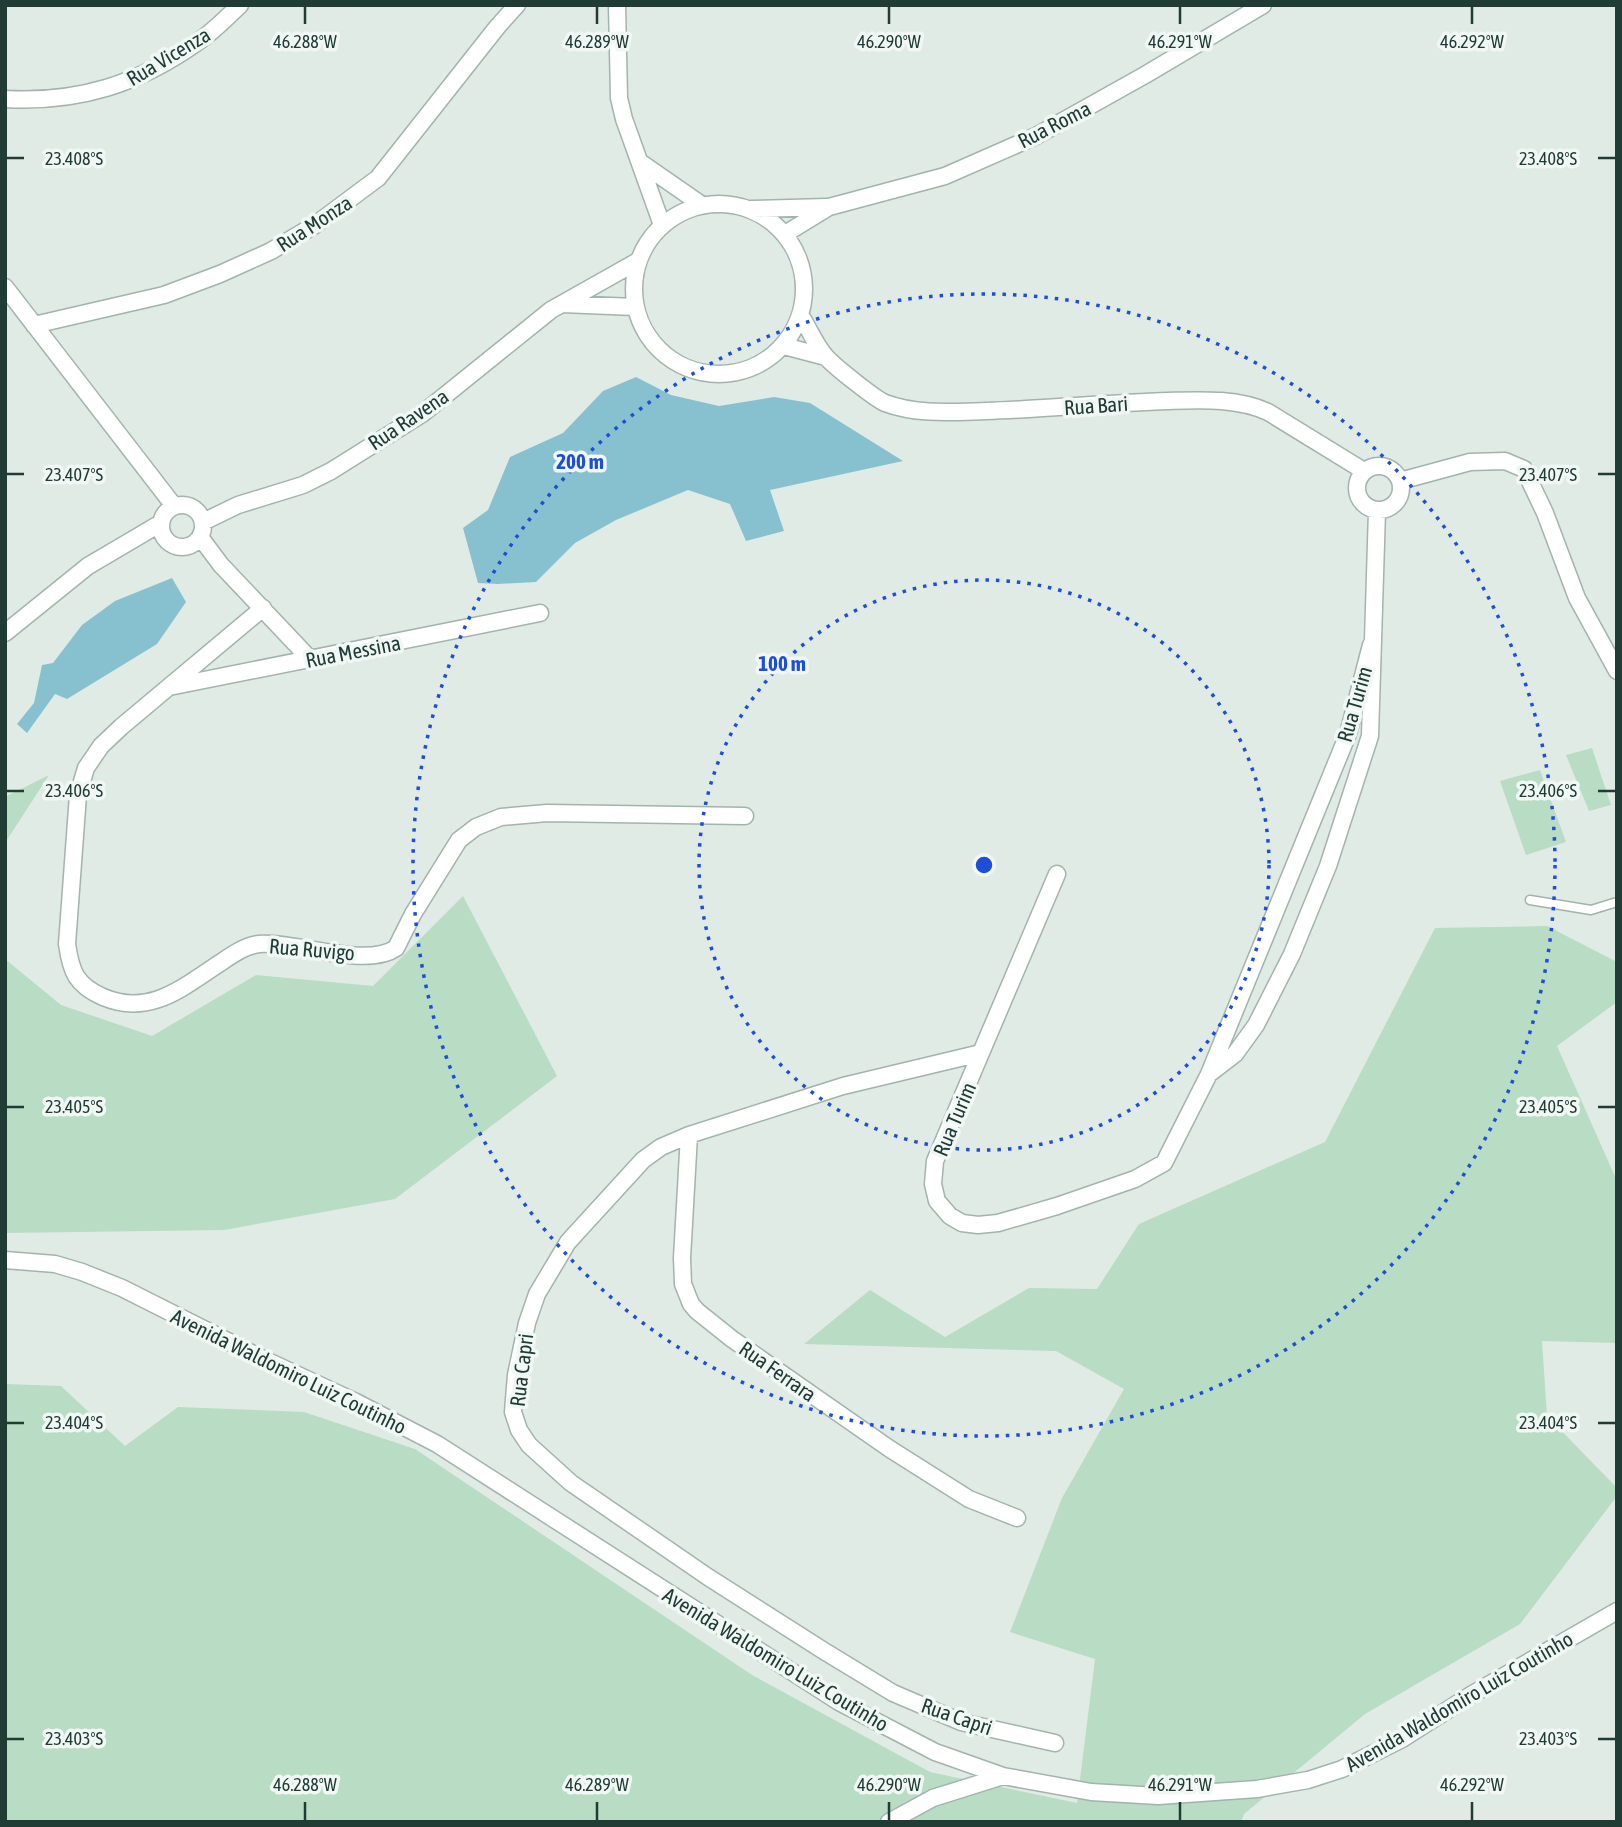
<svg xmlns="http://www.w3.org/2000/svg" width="1622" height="1827" font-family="'Asap Condensed',sans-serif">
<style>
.green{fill:#b8dcc4}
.water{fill:#87c1d0}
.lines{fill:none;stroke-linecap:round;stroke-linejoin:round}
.lane-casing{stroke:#a3b3ad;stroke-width:11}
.street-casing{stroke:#a3b3ad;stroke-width:19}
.lane{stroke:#fff;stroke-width:8}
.street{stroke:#fff;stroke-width:16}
.ticks{fill:none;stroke:#213b35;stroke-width:2.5}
.ring{fill:none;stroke:#1d4ed8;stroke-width:3.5;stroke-dasharray:3.5 7}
.labels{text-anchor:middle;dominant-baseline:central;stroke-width:7;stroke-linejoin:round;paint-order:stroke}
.street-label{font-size:21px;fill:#213b35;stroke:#f0f7f4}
.ticks-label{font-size:18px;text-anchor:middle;fill:#213b35;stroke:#f0f7f4;stroke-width:7;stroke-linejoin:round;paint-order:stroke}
.centre{fill:#1d4ed8;stroke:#f0f7f4;stroke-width:3.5}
.ring-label{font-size:21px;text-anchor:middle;font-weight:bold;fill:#1d4ed8;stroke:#f0f7f4;stroke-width:7;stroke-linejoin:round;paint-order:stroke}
</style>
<rect width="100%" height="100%" fill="#e0ebe6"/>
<path class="green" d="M1592 748 1611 805 1589 811 1566 755Z
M1540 770 1566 842 1526 855 1500 781Z
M49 775 5 843V797Z
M463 896 557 1076 395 1199 224 1230 5 1233V959L61 1005 152 1036 256 975 373 986Z
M1547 926 1617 962V1002L1557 1046 1617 1181V1343L1542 1341 1547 1416 1617 1488V1496L1520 1624 1365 1714 1244 1814 1241 1822H5V1384L61 1386 125 1446 178 1407 304 1412 415 1449 752 1675 930 1772 1077 1803 1095 1659 1010 1632 1062 1498 1124 1389 1056 1351 804 1344 870 1290 945 1337 1029 1288 1097 1289 1139 1224 1325 1142 1435 928Z"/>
<path class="water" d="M636 377 671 395 719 406 774 397 810 403 903 461 770 490 784 531 746 541 730 504 688 490 616 520 575 543 536 582 498 584 478 583 463 528 488 510 510 457 563 433 603 391Z
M172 578 186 602 157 644 67 699 55 694 27 733 17 724 34 703 42 665 53 663 82 625 115 601Z"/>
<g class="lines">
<defs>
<path id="lane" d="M1530 900 1591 910 1617 902"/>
<path id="street" d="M617 5 619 98 624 119 662 225
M5 99C79 103 139 84 199 41 214 31 227 17 240 5
M640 162 702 205
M634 289a85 85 0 1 1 170 0a85 85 0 1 1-170 0Z
M751 209 827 207
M785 234 829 207 945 176 1036 136 1145 75 1263 5
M5 287 174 506
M562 304 635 307
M801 316C809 329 816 346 826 357 834 366 874 398 885 403 917 415 952 412 986 411 1046 409 1107 403 1168 401 1201 400 1237 398 1268 412L1364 471
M34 325 164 295 220 274 271 251 315 225 378 178 498 26 517 5
M784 346 826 357
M1357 488a22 22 0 1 1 44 0a22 22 0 1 1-44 0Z
M1400 481 1470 462 1505 461 1524 469 1545 513 1577 598 1617 671
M161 526a21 21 0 1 1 42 0a21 21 0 1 1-42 0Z
M203 522 238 505 303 485 331 471 422 414 551 310 638 261
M200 537 221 565 310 659
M263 608 121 727 101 746 86 768 78 795 67 944C71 972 76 985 103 997 150 1017 183 987 220 963 232 955 244 946 259 944 295 941 366 969 396 948L413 914 459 840 476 827 501 817 547 813 745 816
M5 633 88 566 161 523
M169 687 540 613
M1057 874 935 1161 933 1184 937 1201 950 1216 962 1223 978 1225 998 1223 1057 1206 1135 1179 1164 1163 1209 1074 1348 734 1371 645
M981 1053 843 1086 689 1135 661 1147 643 1160 568 1242 537 1294 527 1323 516 1375 513 1412 519 1430 529 1445 571 1483 708 1577 824 1651 893 1693 961 1722 1055 1743
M1209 1074 1235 1054 1256 1025 1292 954 1328 866 1370 736 1377 511
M689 1135 682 1258 683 1284 691 1304 697 1311 732 1339 890 1449 969 1499 1017 1518
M5 1260 55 1264 82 1272 122 1288 257 1356 354 1401 437 1444 839 1702 935 1752 1003 1776 1091 1792 1158 1796 1257 1789 1308 1780 1342 1769 1402 1739 1471 1695 1617 1611
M889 1822 933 1798 1003 1776"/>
</defs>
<use href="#lane" class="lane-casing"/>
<use href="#street" class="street-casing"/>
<use href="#lane" class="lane"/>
<use href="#street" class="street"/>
</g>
<path class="ticks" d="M305 7V24M597 7V24M889 7V24M1180 7V24M1472 7V24M7 158H24M1598 158H1615M7 474H24M1598 474H1615M7 791H24M1598 791H1615M7 1107H24M1598 1107H1615M7 1423H24M1598 1423H1615M7 1739H24M1598 1739H1615M305 1802V1820M597 1802V1820M889 1802V1820M1180 1802V1820M1472 1802V1820"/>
<g class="ring">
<circle cx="984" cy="865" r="285"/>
<circle cx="984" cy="865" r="571"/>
</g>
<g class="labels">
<g class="street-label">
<text transform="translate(168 56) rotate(-31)">Rua Vicenza</text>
<text transform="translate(1054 124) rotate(-27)">Rua Roma</text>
<text transform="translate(314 223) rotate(-33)">Rua Monza</text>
<text transform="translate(1096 405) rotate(-4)">Rua Bari</text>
<text transform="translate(408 419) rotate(-34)">Rua Ravena</text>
<text transform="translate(353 651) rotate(-11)">Rua Messina</text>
<text transform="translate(1354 704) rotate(-74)">Rua Turim</text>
<text transform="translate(312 949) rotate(5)">Rua Ruvigo</text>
<text transform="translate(954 1119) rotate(-67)">Rua Turim</text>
<text transform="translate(521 1370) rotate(-83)">Rua Capri</text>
<text transform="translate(289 1371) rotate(26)">Avenida Waldomiro Luiz Coutinho</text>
<text transform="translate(778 1371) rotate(35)">Rua Ferrara</text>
<text transform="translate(776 1659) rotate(31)">Avenida Waldomiro Luiz Coutinho</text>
<text transform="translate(1459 1701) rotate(-30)">Avenida Waldomiro Luiz Coutinho</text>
<text transform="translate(957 1716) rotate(19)">Rua Capri</text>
</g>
</g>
<g class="ticks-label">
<text x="305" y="48">46.288°W</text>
<text x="597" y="48">46.289°W</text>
<text x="889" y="48">46.290°W</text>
<text x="1180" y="48">46.291°W</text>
<text x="1472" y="48">46.292°W</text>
<text x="1548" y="165">23.408°S</text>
<text x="74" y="165">23.408°S</text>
<text x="1548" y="481">23.407°S</text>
<text x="74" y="481">23.407°S</text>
<text x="1548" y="797">23.406°S</text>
<text x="74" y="797">23.406°S</text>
<text x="1548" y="1113">23.405°S</text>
<text x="74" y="1113">23.405°S</text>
<text x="1548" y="1429">23.404°S</text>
<text x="74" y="1429">23.404°S</text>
<text x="1548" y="1745">23.403°S</text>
<text x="74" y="1745">23.403°S</text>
<text x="305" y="1791">46.288°W</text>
<text x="597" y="1791">46.289°W</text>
<text x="889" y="1791">46.290°W</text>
<text x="1180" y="1791">46.291°W</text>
<text x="1472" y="1791">46.292°W</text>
</g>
<circle cx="984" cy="865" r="10" class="centre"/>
<g class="ring-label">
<text x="580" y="469">200 m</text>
<text x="782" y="671">100 m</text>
</g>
<rect width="1622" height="1827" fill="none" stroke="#213b35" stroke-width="14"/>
</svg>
